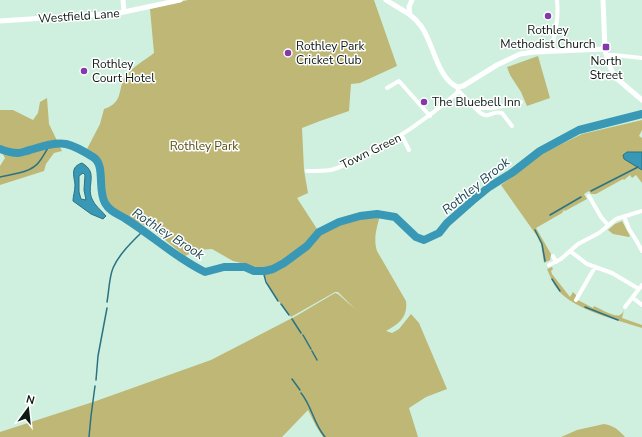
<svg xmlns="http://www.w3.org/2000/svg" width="642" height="437" font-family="'Nunito Sans',sans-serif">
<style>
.green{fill:#beb775}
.water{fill:#3898b5;stroke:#2b7284;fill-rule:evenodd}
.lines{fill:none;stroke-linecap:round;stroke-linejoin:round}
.stream{stroke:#2b7284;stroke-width:1.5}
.river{stroke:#3898b5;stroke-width:8}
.minor{stroke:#fff;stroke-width:4}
.tertiary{stroke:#fff;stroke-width:5}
.poi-dot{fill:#8339ab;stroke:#fff;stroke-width:1.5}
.labels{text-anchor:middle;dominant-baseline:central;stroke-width:3;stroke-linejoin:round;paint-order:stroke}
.street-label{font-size:12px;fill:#0c1812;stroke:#fff}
.poi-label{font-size:12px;fill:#0c1812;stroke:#fff;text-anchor:start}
.park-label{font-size:12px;fill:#554e14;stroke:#fff}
.water-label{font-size:13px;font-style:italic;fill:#1f4956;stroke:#fff}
</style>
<rect width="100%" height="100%" fill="#cff0de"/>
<path class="green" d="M188 0H374L397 66 360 83 351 84 349 111 320 121 302 128 304 170 308 193 297 198 319 232C334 224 363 211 380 215 377 228 373 238 377 251L406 301C408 317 399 324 386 331L392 333 399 329 411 314 419 323 447 389 426 397 409 408 418 437H323L316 426 308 410 282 437H0V432L96 401 211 360 296 316 335 293 338 294 355 309 338 292H335L291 317 271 291 262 269 252 268 245 264 233 261 212 249 198 250 185 256C174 248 165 239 154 231 139 221 117 216 108 201 96 180 113 166 87 149L100 124 104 109C124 102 117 91 125 77 131 68 145 60 154 53L150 9Z
M538 56 550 98 527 106 521 92 510 75 507 67Z
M47 98 49 124 62 151 54 153 46 164 44 171 0 185V166L5 158 0 149V110H13L33 120 38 113 40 102Z
M642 120V130L639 136 642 138V183L636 175 632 178 630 175 624 180 623 179 596 194H591L589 191 584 194 587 199 565 211 564 210 562 213 536 228 551 254 550 260 544 263 541 244 537 236 501 185 543 153 582 134Z
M622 221 630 236 629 237 613 234 608 230 615 224Z
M552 267 553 269 551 271 552 274 570 297 573 292 576 295V299L593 308 594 306C599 308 615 318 620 315 622 314 623 312 624 310L622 318 642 325V328C618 320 574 310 558 290 553 284 550 276 547 269Z
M604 424C614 426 618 429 625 437H561L577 430Z"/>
<path class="water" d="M627 152H642V170L624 159 623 155Z
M82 163C99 173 86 185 92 199 95 206 101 210 106 216L103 219 91 214 73 201C73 196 75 191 75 185 74 175 70 167 82 163ZM83 173 85 175 84 190 86 200 81 199 79 192V176Z"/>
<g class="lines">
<path class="stream" d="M0 177C12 174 31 173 39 162 43 157 46 151 49 146
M591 191 638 167
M550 215 581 197
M535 230 542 244 545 261
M263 271 266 282 278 301
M552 279 560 291
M107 302C109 291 109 278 113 268 119 254 132 242 143 231
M281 304 289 315
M585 307 618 320
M292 319 301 333
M303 335 311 349
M312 351 317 360
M292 379 300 390
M96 380 98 356 107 308
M301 393C312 406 313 423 325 437
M89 437 91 416 95 386"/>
<path class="river" d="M0 149C5 151 12 153 18 153 21 153 26 151 30 150 40 147 54 142 66 144 75 146 85 152 93 157 106 165 97 189 105 203 110 212 118 214 126 219 153 236 176 258 205 272L224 267H245L254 271H265L273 269 284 263 307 246 319 232 339 222 360 216 377 214 395 217 416 237 424 240 439 233 447 223 472 201 489 187 513 172 540 151 579 130 642 114"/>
<path class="minor" d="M551 51C555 34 559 18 557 0
M606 55H614L642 58
M387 88 399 81 430 116
M458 90 475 108H493L521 102
M475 108C490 123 488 110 502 113L512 126
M402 136 409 150
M307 171C314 171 323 171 331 170 342 167 353 161 363 157 398 139 427 119 457 93L459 87
M589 196 601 217 608 225
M624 216 629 229 636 240 642 251
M570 251 587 264 612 273 639 289
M553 256 556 262
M549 265 561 259 578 244 599 233 616 219 642 211
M633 298 642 305
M576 300 595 267
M625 307 642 285"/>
<path class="tertiary" d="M123 0 124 12
M386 0C398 8 413 14 421 26 434 44 436 76 457 87L463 86 497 65 520 54 534 52 605 49
M603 0 605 49 608 63 615 77 642 100
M410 15 409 7 412 0
M0 21 119 13 180 0"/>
</g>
<g class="poi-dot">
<circle cx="548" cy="16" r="4"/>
<rect x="602" y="43" width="8" height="8" rx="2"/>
<circle cx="288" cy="53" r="4"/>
<circle cx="84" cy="71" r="4"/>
<circle cx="424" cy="102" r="4"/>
</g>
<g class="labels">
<g class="street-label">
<text transform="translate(79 16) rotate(-4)">Westfield Lane</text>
<text transform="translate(371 151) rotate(-26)">Town Green</text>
</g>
<g class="poi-label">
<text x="548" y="30" text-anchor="middle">Rothley<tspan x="548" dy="14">Methodist Church</tspan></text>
<text x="296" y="46">Rothley Park<tspan x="296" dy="14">Cricket Club</tspan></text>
<text x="606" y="61" text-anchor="middle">North<tspan x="606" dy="14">Street</tspan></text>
<text x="92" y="64">Rothley<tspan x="92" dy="14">Court Hotel</tspan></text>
<text x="432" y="102">The Bluebell Inn</text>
</g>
<g class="park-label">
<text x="204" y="146">Rothley Park</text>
</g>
<g class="water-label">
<text transform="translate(476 186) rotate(-39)">Rothley Brook</text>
<text transform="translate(168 234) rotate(33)">Rothley Brook</text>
</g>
</g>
<g transform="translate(28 409) rotate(15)" stroke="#ffffff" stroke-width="3" paint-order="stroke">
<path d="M0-3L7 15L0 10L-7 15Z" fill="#0c1812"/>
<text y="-6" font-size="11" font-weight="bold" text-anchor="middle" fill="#0c1812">N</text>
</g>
</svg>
